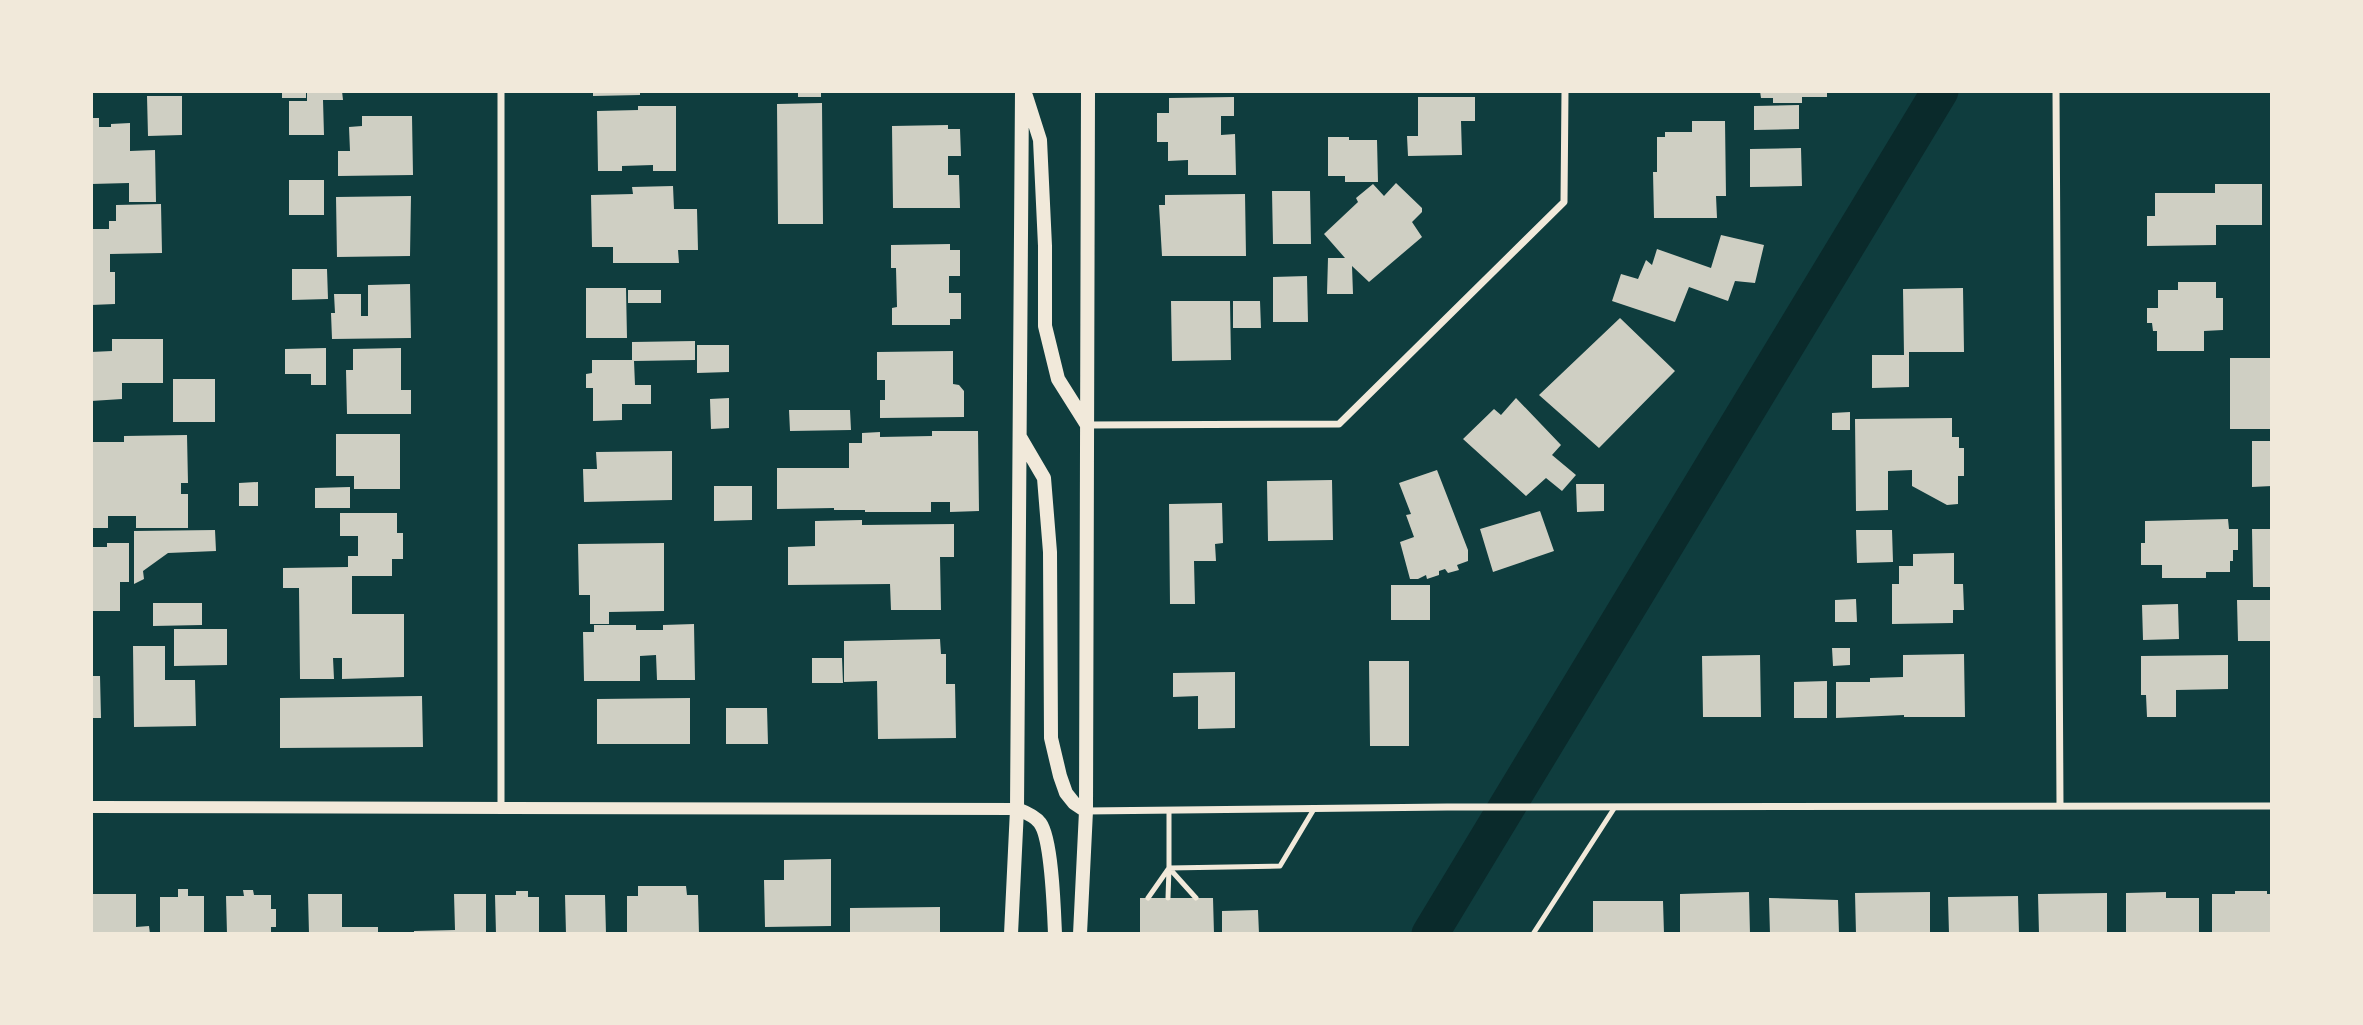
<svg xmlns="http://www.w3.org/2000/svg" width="2363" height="1025" font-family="'Archivo Narrow',sans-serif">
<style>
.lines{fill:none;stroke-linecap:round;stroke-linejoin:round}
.canal{stroke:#0a2a2b;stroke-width:37}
.building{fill:#cfcfc3}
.service{stroke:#f1e9da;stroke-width:5}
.minor{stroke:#f1e9da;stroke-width:7}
.tertiary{stroke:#f1e9da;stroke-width:12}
.secondary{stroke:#f1e9da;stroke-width:14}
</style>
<rect width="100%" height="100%" fill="#0f3d3e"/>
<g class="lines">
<path class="canal" d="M1430 934 1940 91"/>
</g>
<path class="building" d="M282 91H306V98H282Z
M307 91H342L343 100H323L324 135H289V101H307Z
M593 91H640V95L593 96Z
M798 91H821V97H798Z
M1760 91H1827V97H1802V103H1773V98H1761Z
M147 96H182V135L148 136Z
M1234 97V116H1221V135L1235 134 1236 175H1188V160L1168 161V142H1157V113H1169V98Z
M1418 97H1475V121H1461L1462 155 1408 156 1407 136H1418Z
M822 103 823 224H778L777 104Z
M1799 105V129L1754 130V106Z
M638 106H676V171H653V165L622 166V171H598L597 111 638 110Z
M362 116H412L413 175 338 176V151H350L349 127 362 126Z
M91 118H99V127H111V124L130 123V151L155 150 156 202H129V183L91 184Z
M1692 121H1725L1726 196H1716L1717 218H1654L1653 172H1657V137H1665V132H1692Z
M948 125V129H960L961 156H948V175H959L960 208H893L892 126Z
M1328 137H1349V140H1377L1378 182H1345V176H1328Z
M1801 148 1802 186 1750 187V149Z
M289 180H324V215H289Z
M1396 183 1422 208V212L1412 222 1422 237 1369 282 1352 266 1353 294H1327L1328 258H1345L1324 234 1358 202 1356 198 1373 184 1384 196Z
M2215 184H2262V225H2216V245L2147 246V216H2155V193H2215Z
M673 186 674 209H697L698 250H678L679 263H613V247H592L591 195 633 194 632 187Z
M1272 191H1310L1311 244H1273Z
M1245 194 1246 256H1162L1159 205H1165V195Z
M411 196 410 256 337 257 336 197Z
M161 204 162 253 110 254V272H115V304L91 305V229H109V221H116V205Z
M1721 235 1764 245 1755 283 1735 281 1728 301 1689 287 1675 322 1612 301 1621 274 1638 279 1646 260 1652 265 1657 249 1711 268Z
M950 244V250H960V276H949V293H961V319H950V325H892V308L897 307 896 268H891V245Z
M292 269H327L328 299 292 300Z
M1307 276 1308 322H1273V277Z
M2178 282H2216V298H2223V330L2204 331V351H2157V331H2153L2152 323H2147V308H2158V290H2178Z
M410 284 411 338 332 339 331 313H335L334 294H361V316H368V285Z
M586 288H626L627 338H586Z
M1963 288 1964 352H1909V387L1872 388V355H1904L1903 289Z
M628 290H661V303H628Z
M1171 301H1230L1231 360 1172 361Z
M1233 301H1260L1261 328H1233Z
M1620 318 1675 371 1599 448 1539 395Z
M112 339H163V383H122V399L91 401V352L112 351Z
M695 341V360L634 361 635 385H651V404H622V420L593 421V388H586V374L592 373V360H632V342Z
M697 345H729V372L697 373Z
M326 348V385H311V374H285V349Z
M401 348V390H411V414H347L346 370H353V349Z
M953 351V384L959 385 964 391V417L880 418V400H885V380H877V352Z
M2230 358H2272V429H2230Z
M173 379H215V422H173Z
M729 398V428L711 429 710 399Z
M1516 398 1561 445 1552 455 1576 475 1562 491 1546 478 1526 496 1463 439 1494 409 1501 415Z
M789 410H850L851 430 790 431Z
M1850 412V430H1832V413Z
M1952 418V437H1959V448H1964V476H1958V504L1947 505 1912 486V470L1888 471V510L1856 511 1855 419Z
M932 431H978L979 511 950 512V502H931V512H865V510H834V508L777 509V468H849V443H862V433L880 432V437L932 436Z
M336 434H400V489H354V476H336Z
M187 435 188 483H181V494H188V528H136V516H108V528H91V442H124V436Z
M2252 441H2272V486L2252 487Z
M672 451V500L584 502 583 469H597L596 452Z
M1437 470 1468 550V561L1457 565 1459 570 1448 573 1445 569 1439 571V575L1427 579 1426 575 1418 579H1410L1400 542 1414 537 1406 515 1411 514 1399 483Z
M1332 480 1333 540 1268 541 1267 481Z
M258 482V506H239V483Z
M1576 484H1604V511L1577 512Z
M714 486H752V520L714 521Z
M350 487V508H315V488Z
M1222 503 1223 543 1215 544 1216 561H1194L1195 604H1170L1169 504Z
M1540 511 1554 551 1493 572 1480 529Z
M340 513H397V533H403V559H392V576H352V614H404V677L342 679V658H333L334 679H300L299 588H283V568L348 567V556H358V536H340Z
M2228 519 2229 529H2238V550H2233V561H2230V572H2206V578H2162V565H2141V543H2145V521Z
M862 520V525L954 524V557H940L941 610H891L890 584 788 585V547L815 546V521Z
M2252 529H2272V587H2253Z
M215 530 216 551 168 553 143 571 144 579 134 584V531Z
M1856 530H1892L1893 562 1857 563Z
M107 543H129V582H120V611H91V547H107Z
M664 543V611L609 612V624H590V595H579L578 544Z
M1954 553V584H1963L1964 610H1953V623L1892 624V584H1899V566H1913V554Z
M1391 585H1430V620H1391Z
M1856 599 1857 622H1835V600Z
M2237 600H2272V641H2238Z
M153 603H202V625L153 626Z
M2178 604 2179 639 2143 640 2142 605Z
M694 624 695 680H657L656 655 640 656V681H584L583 632H594V625H636V630H663V625Z
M174 629H227V665L174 666Z
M940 639 941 654H946V684H955L956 738 878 739 877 681 844 682V641Z
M133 646H165V680H195L196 726 134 727Z
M1832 648H1850V665L1833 666Z
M1964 654 1965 717H1904V715L1836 718V682H1870V678L1903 677V655Z
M1760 655 1761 717H1703L1702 656Z
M2228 655V689L2176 690V717H2147L2146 695H2141V656Z
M812 658H842L843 683H812Z
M1369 661H1409V746H1370Z
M1235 672V728L1198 729V696L1173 697V673Z
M91 676H100L101 718H91Z
M1827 681V718H1794V682Z
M422 696 423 747 280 748V698Z
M690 698V744H597V699Z
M726 708H767L768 744H726Z
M831 859V926L765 927 764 880H784V860Z
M638 886H686L687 895H698L699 934H627V896H638Z
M178 889H188V896H204V934H160V897H178Z
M243 890H253L254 895H271V909H276V927H271V934H227L226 896H244Z
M516 891H528V897H539V934H496L495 895H516Z
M2235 891H2267V894H2272V934H2212V894H2235Z
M1749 892 1750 934H1680V894Z
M1930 892V934H1856L1855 893Z
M2166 892V898H2199V934H2126V893Z
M2107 893V934H2039L2038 894Z
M91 894H136V927L149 926 150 934H91Z
M308 894H342V927H378V934H309Z
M454 894H486V934H414V931L455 930Z
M565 895H605L606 934H566Z
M2018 896 2019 934H1949L1948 897Z
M1140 898H1213L1214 934H1140Z
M1769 898 1838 900 1839 934H1770Z
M1593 901H1663L1664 934H1593Z
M940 907V934H850V908Z
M1258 910 1259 934H1222V911Z"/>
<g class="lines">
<path class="service" d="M1169 810V868L1280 866 1314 809
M1169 868 1196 898
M1148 898 1169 868
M1168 898 1169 868
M1533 934 1615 807"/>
<path class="minor" d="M501 91V807
M2056 91 2060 806
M1087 425 1339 424 1564 202 1565 91
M1086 811 1447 807 2272 806"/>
<path class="tertiary" d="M91 807 1017 809"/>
<path class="secondary" d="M1026 96 1040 140 1045 246V326L1058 379 1087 425
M1020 437 1044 478 1050 552 1051 738 1060 776 1066 793 1074 803 1086 811
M1017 809C1025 812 1035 816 1040 823 1052 839 1054 912 1055 934
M1011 934 1017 809 1022 91
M1080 934 1086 811 1088 91"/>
</g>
<rect width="2363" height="1025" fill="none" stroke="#f1e9da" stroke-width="186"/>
</svg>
